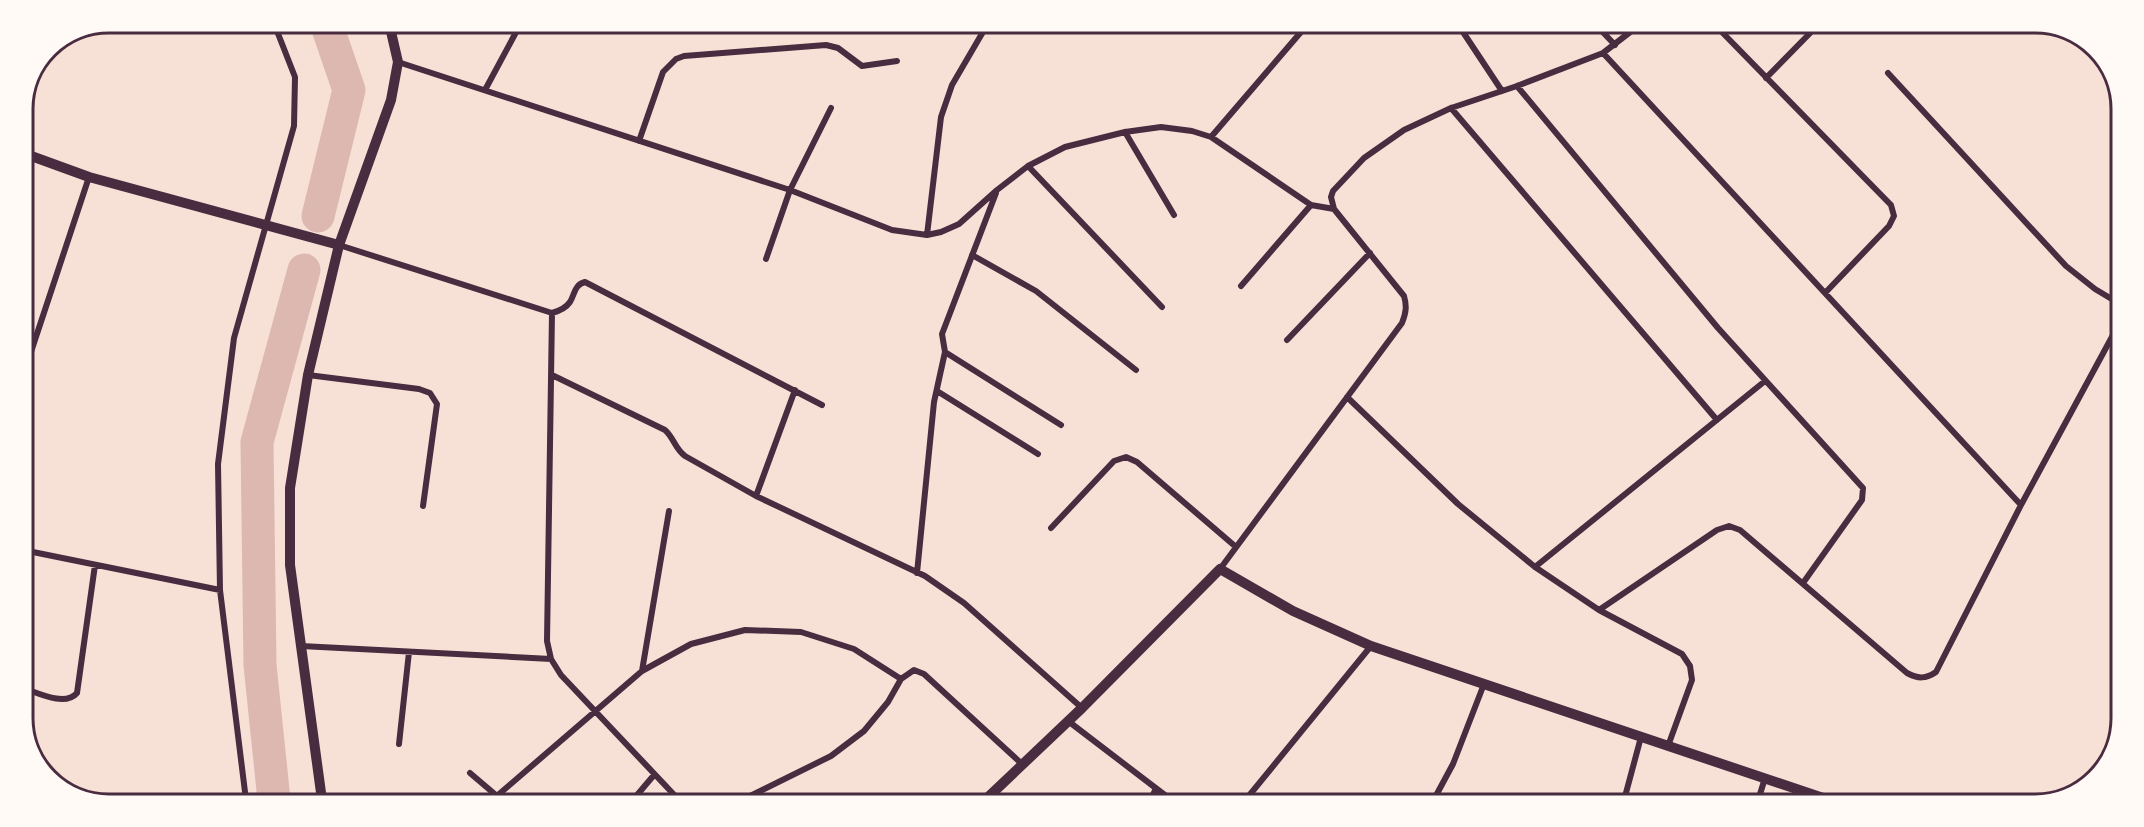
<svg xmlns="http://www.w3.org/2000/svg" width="2144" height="827" font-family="Cabin,sans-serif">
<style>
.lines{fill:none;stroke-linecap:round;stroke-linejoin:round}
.canal{stroke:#dcb8b0;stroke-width:33}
.minor{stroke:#4a2c40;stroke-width:6}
.tertiary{stroke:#4a2c40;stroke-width:10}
.rim{fill:none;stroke:#4a2c40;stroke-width:3}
</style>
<rect width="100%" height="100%" fill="#f7e1d7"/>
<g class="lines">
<path class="canal" d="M318 216 349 90 326 23
M274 800 260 665 257 442 304 270"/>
<path class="minor" d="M1459 26 1502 91
M1597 26 1615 45
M1716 26 1891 205 1894 216 1889 226 1825 293
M1603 53 2021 505
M398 62 790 190 892 230 927 235 941 232 959 224 997 190 1028 166 1065 147 1125 132 1161 127 1192 131 1211 137 1311 205 1334 209
M1888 73 2066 266 2095 289 2120 304
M1766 78 1816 27
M1517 86 1718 328 1863 488 1862 500 1803 583
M485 90 521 23
M1451 108 1717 420
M1125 132 1174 215
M1211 137 1307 25
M639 141 663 72 676 59 684 56 826 45 838 48 862 66 897 61
M1028 166 1162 307
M927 235 941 117 952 85 987 25
M339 245 552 313C559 311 566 308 570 302 575 294 574 285 585 282L822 405
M972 255 1036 291 1136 370
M766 259 790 190 831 108
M1241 286 1311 205
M552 313 547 641 551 659 561 675 680 801
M1287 340 1370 253
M945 352 1061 425
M308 375 419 389 430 393 437 404 423 506
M552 375 665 430C674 438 675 449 685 456L756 496 925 576 964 603 1082 708
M23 376 89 177
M937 391 1038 454
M1347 397 1458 504 1535 567 1599 610 1682 654 1690 666 1692 680 1668 746
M756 496 795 390
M1051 528 1114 461 1126 457 1137 462 1236 547
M23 550 220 590
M1535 567 1765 381
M1220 569 1402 323C1406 313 1407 306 1404 296L1334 209 1331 197 1333 191 1364 158 1404 130 1451 108 1517 86 1603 53 1638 26
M917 573 934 402 945 352 942 334 996 193
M1599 610 1717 530 1729 526 1740 530 1907 673C1918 679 1926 679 1936 672L2021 505 2120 322
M301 646 551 659
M642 671 669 511
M23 688C38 693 65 707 77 693L95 565
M1068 721 1174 802
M399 744 409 652
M470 773 497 796
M53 779 101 800
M246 800 220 590 218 464 234 338 294 126 295 77 277 31 269 23
M491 801 642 671 691 644 745 630 801 632 854 649 901 679
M632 801 654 775
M740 801 831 756 864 731 888 702 901 679 914 670 924 674 1022 764
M1150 802 1156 788
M1243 803 1371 646
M1432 803 1453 764 1484 684
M1623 804 1641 737
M1757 804 1765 778"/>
<path class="tertiary" d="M23 153 89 177 339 245
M322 800 290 565V488L308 375 339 245 391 100 398 62 389 23
M983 802 1082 708 1220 569 1293 611 1371 646 1841 804"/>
</g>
<path d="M0 0H2144V827H0ZM109 33H2035A76 76 0 0 1 2111 109V718A76 76 0 0 1 2035 794H109A76 76 0 0 1 33 718V109A76 76 0 0 1 109 33Z" fill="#fffaf5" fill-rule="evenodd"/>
<path class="rim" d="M109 33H2035A76 76 0 0 1 2111 109V718A76 76 0 0 1 2035 794H109A76 76 0 0 1 33 718V109A76 76 0 0 1 109 33Z"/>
</svg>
